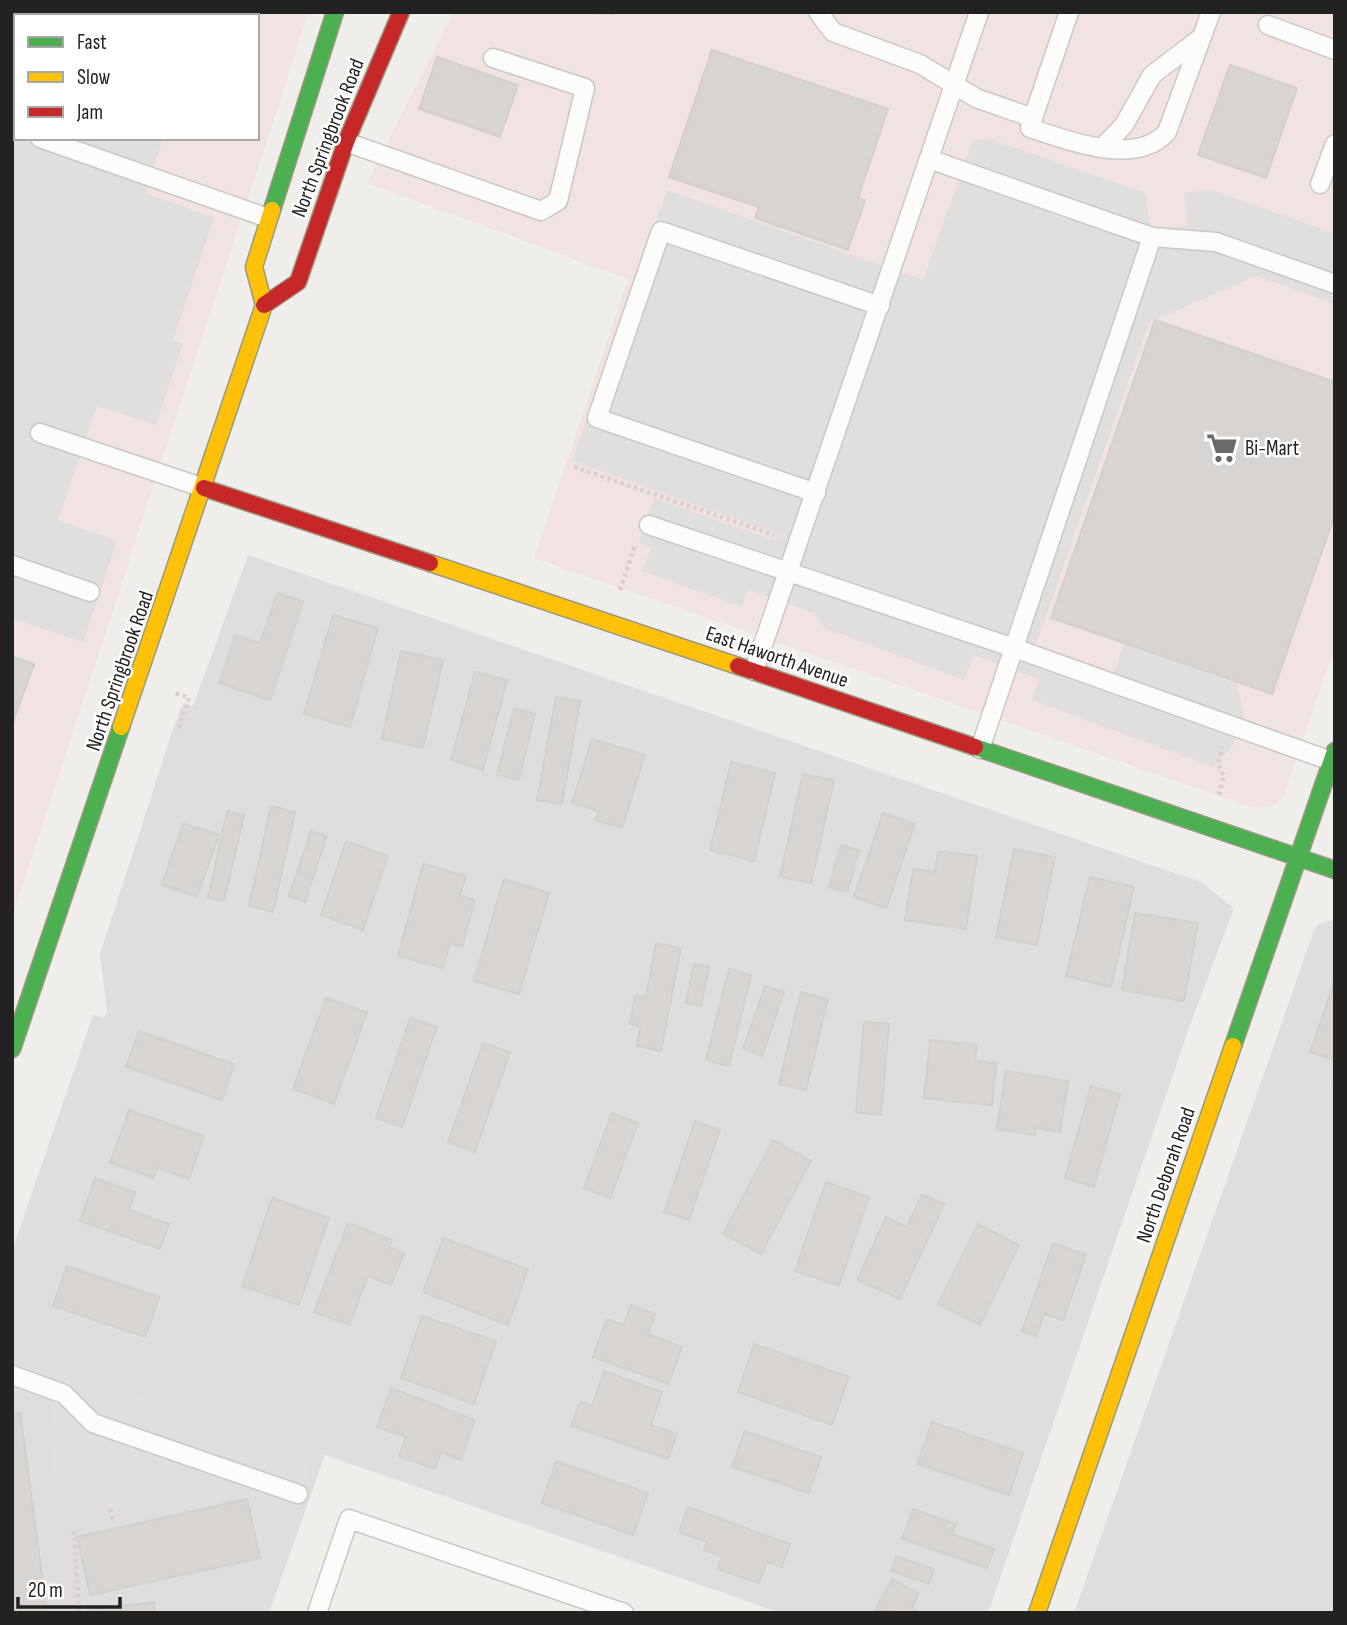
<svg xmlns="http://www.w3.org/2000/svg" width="1347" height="1625" font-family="'Sofia Sans Condensed',sans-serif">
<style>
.residential{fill:#dfdedc}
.commercial{fill:#f1e3e1;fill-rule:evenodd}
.religious{fill:#dededc}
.parking{fill:#e0dfde}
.building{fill:#d7d4d2;stroke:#d3d0cc;stroke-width:2}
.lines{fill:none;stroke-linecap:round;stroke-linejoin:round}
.lane-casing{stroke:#c9c8c7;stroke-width:21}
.fast-casing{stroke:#999a82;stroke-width:19}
.slow-casing{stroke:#999a82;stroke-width:19}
.jam-casing{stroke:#999a82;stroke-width:19}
.path{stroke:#dccecd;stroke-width:4.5;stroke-dasharray:3.5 3.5;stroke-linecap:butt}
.lane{stroke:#fdfcfc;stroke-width:18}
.fast{stroke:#4caf50;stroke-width:16}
.slow{stroke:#ffc107;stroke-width:16}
.jam{stroke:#c62828;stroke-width:16}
.labels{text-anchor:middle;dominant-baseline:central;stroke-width:5;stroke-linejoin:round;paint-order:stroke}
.street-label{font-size:21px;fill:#222;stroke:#fff}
.poi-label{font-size:21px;fill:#222;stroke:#fff;text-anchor:start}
</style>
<rect width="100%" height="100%" fill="#f0eeeb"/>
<path class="residential" d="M248 555 1201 882 1234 908 1189 1028 988 1613H781L325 1455 269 1613H12V1251L93 1015 104 1018 107 1011 100 954 173 729 183 703 193 706Z
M1335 919V1088L1267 1065 1314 930 1319 924Z"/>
<path class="commercial" d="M12 12H309L12 918ZM16 16H257V138H16Z
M453 12H1335V647L1283 797 1275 805 1254 808 534 558 628 279 367 183Z"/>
<path class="religious" d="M1267 1065 1335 1088V1613H1074Z"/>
<path class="parking" d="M12 77 16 78V138H163L145 193 214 218 173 340 183 344 156 425 97 406 58 520 117 541 83 642 12 618Z
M989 139 1146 193 1150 229 1188 226 1184 193 1212 190 1335 234V304L1256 276 1149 322 1035 647 1113 675 1124 644 1237 684 1244 716 1232 747 1213 767 1032 700 1039 679 974 655 964 680 825 628 814 613 748 590 742 607 642 571 651 547 639 543 654 498 776 541 778 534 572 461 667 190 923 280 973 140Z
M12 1352 313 1456 297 1512 247 1493 189 1507 171 1506 158 1473 155 1456 150 1453 142 1455 147 1507 68 1527 59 1524 49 1433 54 1431 50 1401 38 1396 12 1398Z"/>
<path class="building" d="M12 12H175L186 16H16V70L12 69Z
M563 12H613V14Z
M712 50 888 109 858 198 865 200 848 250 755 218 759 207 669 177Z
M437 57 518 85 500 137 419 109Z
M1230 65 1297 88 1266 178 1198 155Z
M1155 320 1335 382V514L1272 694 1051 618Z
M277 593 303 601 270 700 219 683 235 635 260 643Z
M333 615 378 628 350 727 304 714Z
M401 651 443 660 423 748 382 739Z
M12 656 34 664 12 725Z
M475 672 507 680 483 770 451 760Z
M556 697 580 701 562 804 537 800Z
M514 708 535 714 519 780 497 775Z
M592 739 645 755 622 828 595 820 599 811 572 803Z
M731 762 775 773 754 861 710 850Z
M803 774 834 780 811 883 780 877Z
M271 806 295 812 273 912 249 906Z
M227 811 244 815 224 901 208 898Z
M883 813 915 824 886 908 854 897Z
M183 823 219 835 197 897 162 885Z
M311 831 327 836 305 902 289 896Z
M346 841 388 856 363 930 321 915Z
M841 845 859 850 847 892 829 887Z
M1014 849 1055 857 1037 945 996 937Z
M938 851 977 856 966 929 905 920 913 869 935 872Z
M423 864 466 876 460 895 475 900 462 947 450 944 443 968 398 956Z
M1090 877 1134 887 1111 987 1066 976Z
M504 879 549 893 519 994 474 981Z
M1135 913 1198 923 1184 1001 1122 990Z
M656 943 681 948 661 1051 637 1046 640 1027 630 1024 635 995 646 997Z
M694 964 709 967 701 1006 686 1003Z
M729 969 751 975 729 1066 706 1060Z
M1335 980V1060L1310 1052Z
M765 986 784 992 762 1056 743 1049Z
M801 992 828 999 806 1090 779 1084Z
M326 998 367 1012 334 1104 293 1089Z
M410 1018 437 1027 402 1127 376 1118Z
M864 1022 889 1024 881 1115 856 1112Z
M139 1031 234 1064 222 1100 126 1067Z
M930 1040 977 1045 975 1061 996 1063 992 1105 924 1098Z
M483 1043 510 1052 475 1152 448 1142Z
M1006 1071 1068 1081 1060 1132 1036 1128 1035 1135 997 1129Z
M1091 1086 1120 1094 1094 1187 1065 1178Z
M129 1110 204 1136 189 1179 157 1168 154 1178 110 1163Z
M612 1113 638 1123 610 1198 584 1188Z
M695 1121 720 1130 689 1220 664 1212Z
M773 1140 811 1161 761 1254 723 1234Z
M95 1178 135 1192 129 1210 169 1224 160 1249 80 1221Z
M826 1182 869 1197 839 1286 795 1271Z
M922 1194 944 1204 900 1299 857 1280 886 1217 907 1227Z
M272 1198 329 1218 299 1305 242 1286Z
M348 1223 392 1240 389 1247 404 1253 391 1285 368 1276 349 1325 314 1312Z
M978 1224 1019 1245 980 1325 938 1304Z
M443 1238 528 1269 508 1325 423 1292Z
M1053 1243 1086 1255 1063 1320 1044 1314 1036 1336 1022 1331Z
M67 1266 159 1297 145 1337 53 1306Z
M631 1305 655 1314 648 1334 682 1347 668 1384 593 1357 607 1319 624 1325Z
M422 1316 496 1341 474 1404 401 1378Z
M754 1344 849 1377 832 1425 738 1392Z
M604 1371 662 1392 651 1425 677 1434 668 1459 571 1426 580 1402 592 1406Z
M391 1388 475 1420 461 1460 441 1452 435 1469 399 1456 406 1437 377 1427Z
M20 1412 47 1613H12V1413Z
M932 1422 1023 1453 1009 1495 917 1464Z
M745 1431 821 1457 809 1493 732 1467Z
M556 1461 648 1493 633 1535 542 1503Z
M247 1499 260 1558 90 1595 77 1537Z
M688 1507 790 1544 782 1567 767 1562 759 1583 718 1569 722 1556 704 1550 707 1542 679 1532Z
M913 1509 956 1524 952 1534 994 1549 987 1568 902 1539Z
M896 1556 934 1569 929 1584 891 1571Z
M892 1579 919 1594 912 1608 921 1613 875 1610Z
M154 1602 155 1613H90L89 1609Z"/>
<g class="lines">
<defs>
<path id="lane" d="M818 12 833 32 920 64 976 98 1033 118 1069 12
M1268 25 1335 50
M1033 118 1030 128C1068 141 1136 167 1167 132L1211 12
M12 128 16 130
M40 138 268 218
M346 142 541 211 558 201 585 88 493 58
M1104 146 1124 125 1152 75 1202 37
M929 159 1152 237 980 749
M1320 184 1335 144
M1152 237 1216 242 1335 284
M40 433 204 488
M816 493 597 418 661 231 880 306
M649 525 1014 648 1331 761
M12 565 90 592
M754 671 979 12
M12 1375 64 1394 93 1423 298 1494
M317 1613 349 1519 624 1613"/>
<path id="fast" d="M272 210 335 12
M975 747 1335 870
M1233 1046 1335 751
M12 1049 121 727"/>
<path id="slow" d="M430 563 738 666
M121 727 264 305 254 267 272 210
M1037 1613 1233 1046"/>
<path id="jam" d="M264 305 298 282 346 142 401 12
M204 488 430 563
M738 666 975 747"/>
</defs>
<use href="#lane" class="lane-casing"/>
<use href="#fast" class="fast-casing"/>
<use href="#slow" class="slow-casing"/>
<use href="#jam" class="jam-casing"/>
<path class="path" d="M239 12 241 16
M574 467 774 535
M620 590 635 545
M176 693 189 698 178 730
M1219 795 1224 776 1218 765 1222 747
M110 1509 113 1521
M74 1531 79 1613"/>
<use href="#lane" class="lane"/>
<use href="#fast" class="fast"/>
<use href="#slow" class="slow"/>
<use href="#jam" class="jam"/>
</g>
<defs>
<symbol id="supermarket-bare" viewBox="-9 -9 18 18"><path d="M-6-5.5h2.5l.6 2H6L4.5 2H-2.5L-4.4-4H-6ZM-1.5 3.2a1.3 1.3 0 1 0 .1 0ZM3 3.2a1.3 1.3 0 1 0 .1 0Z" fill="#6a6968" stroke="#fff" stroke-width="2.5" paint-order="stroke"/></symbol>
</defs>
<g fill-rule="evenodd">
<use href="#supermarket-bare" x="1200" y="426" width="44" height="44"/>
</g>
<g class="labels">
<g class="street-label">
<text transform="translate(328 138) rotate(-69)">North Springbrook Road</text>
<text transform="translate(777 657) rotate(19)">East Haworth Avenue</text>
<text transform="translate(120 671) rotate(-71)">North Springbrook Road</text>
<text transform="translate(1166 1175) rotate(-71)">North Deborah Road</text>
</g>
<g class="poi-label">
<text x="1245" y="448">Bi-Mart</text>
</g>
</g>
<rect width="1347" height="1625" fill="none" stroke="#222222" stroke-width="28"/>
<rect x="14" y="14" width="245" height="126" fill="#ffffff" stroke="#a7a7a7" stroke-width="2"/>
<rect x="28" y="37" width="35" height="10" fill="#4caf50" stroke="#a7a7a7" stroke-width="2"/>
<text x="77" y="49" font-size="21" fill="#222222">Fast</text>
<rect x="28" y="72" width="35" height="10" fill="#ffc107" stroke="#a7a7a7" stroke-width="2"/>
<text x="77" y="84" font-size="21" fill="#222222">Slow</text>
<rect x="28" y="107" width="35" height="10" fill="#c62828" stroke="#a7a7a7" stroke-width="2"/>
<text x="77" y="119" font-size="21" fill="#222222">Jam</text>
<path d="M18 1597v10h102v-10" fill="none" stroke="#222222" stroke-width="3.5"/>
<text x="28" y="1597" font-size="21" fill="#222222" stroke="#ffffff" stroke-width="5" paint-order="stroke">20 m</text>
</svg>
